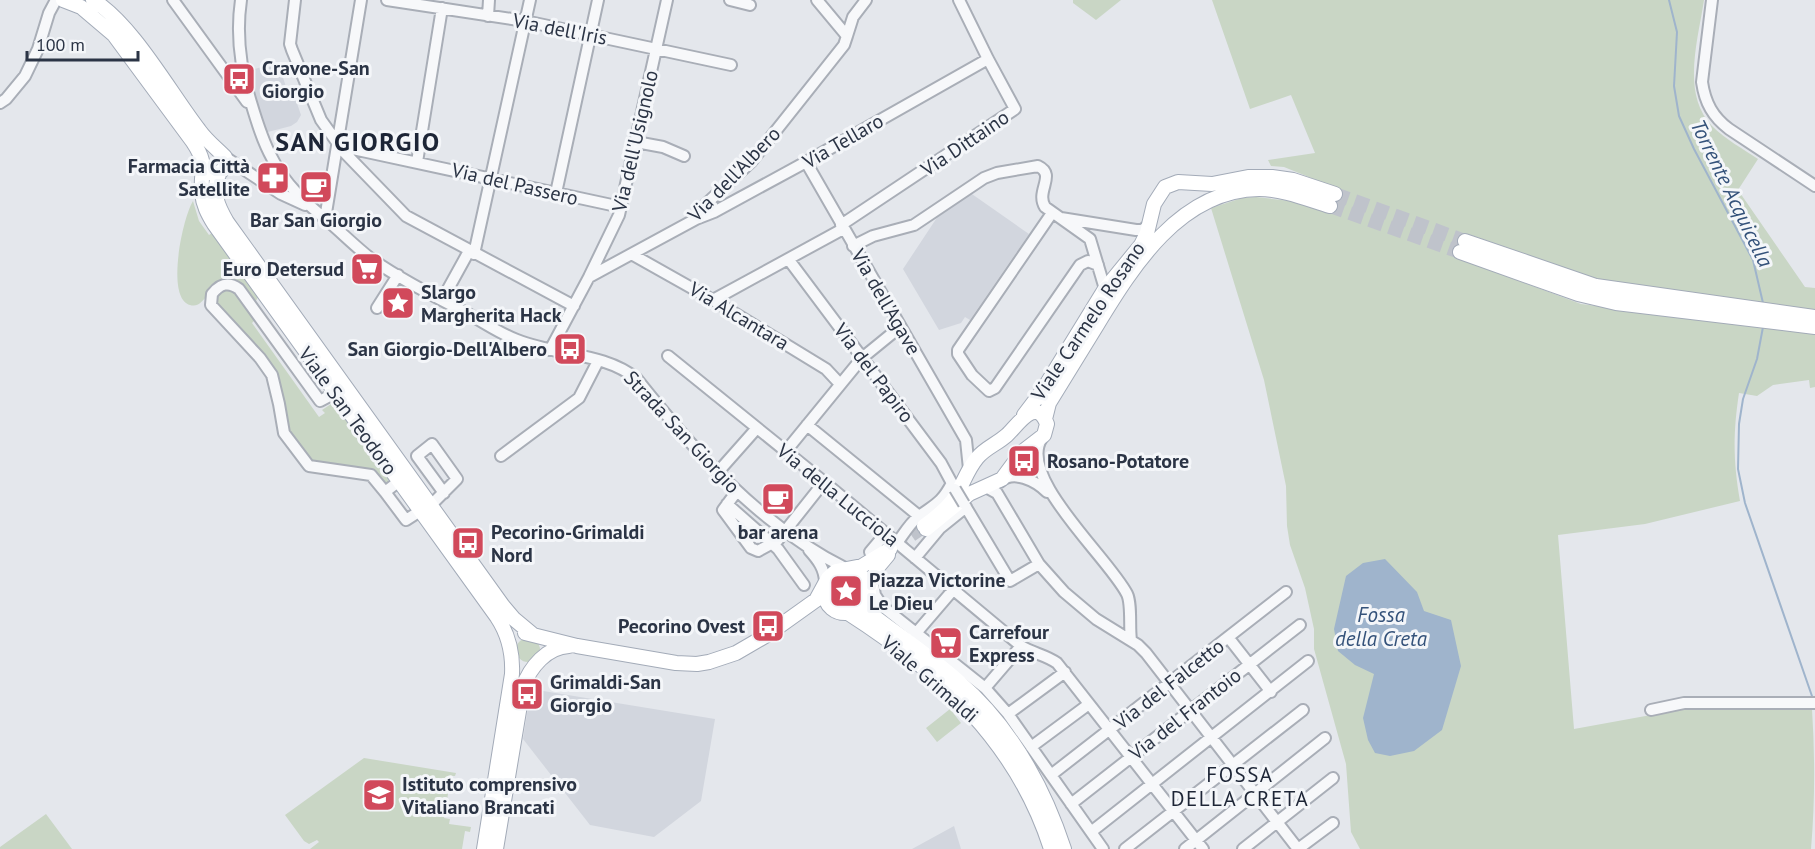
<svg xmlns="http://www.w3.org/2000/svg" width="1815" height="849" font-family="'PT Sans',sans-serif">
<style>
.built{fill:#d2d6de}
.green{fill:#c9d6c5}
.water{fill:#9fb4cc}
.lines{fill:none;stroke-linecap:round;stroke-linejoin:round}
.stream{stroke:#9fb4cc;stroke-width:2}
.major-tunnel{stroke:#bfc3cb;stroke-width:14;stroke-dasharray:14 7;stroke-linecap:butt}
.minor-casing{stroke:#a9aeb7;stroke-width:14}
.major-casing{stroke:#a3abb8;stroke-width:16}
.minor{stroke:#f7f8fa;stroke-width:10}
.major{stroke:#fff;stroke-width:14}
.minor-bridge-casing{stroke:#a9aeb7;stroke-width:14;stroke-linecap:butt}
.minor-bridge{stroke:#f7f8fa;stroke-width:10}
.labels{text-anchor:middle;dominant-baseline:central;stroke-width:6;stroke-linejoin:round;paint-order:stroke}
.street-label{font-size:20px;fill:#2b3445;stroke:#f4f6f9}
.poi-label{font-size:20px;font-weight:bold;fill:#2b3445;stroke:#f4f6f9;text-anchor:start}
.water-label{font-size:21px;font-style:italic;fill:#34527a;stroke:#f4f6f9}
.neighbourhood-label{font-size:21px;letter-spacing:1.5px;fill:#1d2536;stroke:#f4f6f9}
.district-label{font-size:26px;font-weight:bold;letter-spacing:1.5px;fill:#1d2536;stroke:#f4f6f9}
</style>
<rect width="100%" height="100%" fill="#e4e7ec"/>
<path class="built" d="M278 62 288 93 293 92 301 115 297 122 291 126 264 133 245 72Z
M969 192 1029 234 970 320 965 317 961 323 939 330 903 269 942 210Z
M531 689 715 719 701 801 654 837 590 825 523 739Z
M954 826 961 849H912Z"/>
<path class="green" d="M1073 0H1121L1096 20 1073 3Z
M1212 0H1704C1698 40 1681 94 1712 126 1725 139 1743 149 1758 159L1738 190 1805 287 1815 288V311L1600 280 1468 234 1458 258 1581 304 1815 333V387L1810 388 1809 380 1773 385 1757 396 1739 393C1733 433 1733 461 1740 501L1645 524 1558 535 1574 729 1651 715 1670 708 1797 706 1805 710 1812 709C1815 756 1815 803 1811 849H1360L1351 832 1346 764 1314 649V629L1305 588 1290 545 1287 526 1286 486 1264 380 1211 208 1242 198 1256 197 1299 202 1336 188 1284 167 1271 166 1268 160 1315 153 1291 95 1250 109Z
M193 201 199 221 209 235 212 233 258 297 256 301 240 285C231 288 218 290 209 295 203 299 199 308 190 305 165 298 183 217 193 201Z
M234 289 256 319 252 323 319 417 325 413 322 410 334 402 389 478 388 482 383 483 374 471 311 462 289 432 281 394 216 302 215 298 220 290Z
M843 573 860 579 863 597 850 609 833 603 829 585Z
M516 650a12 12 0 1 1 24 0a12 12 0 1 1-24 0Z
M950 709 961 723 937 742 926 728Z
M364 758 456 773 455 776H451L444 818 450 819 449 824 471 827 470 832 465 831 462 849H310L319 842 317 840 309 844 304 841 285 815Z
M46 814 72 849H0V847Z"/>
<path class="water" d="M1385 559 1417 592 1424 611 1451 620 1461 666 1442 730 1414 751 1390 756 1375 753 1368 740 1363 718 1374 674 1355 665 1338 651 1334 629 1346 576 1363 563Z"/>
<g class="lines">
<path class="stream" d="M1669 0 1677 32 1674 86 1679 116 1694 149 1753 260 1763 303
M1763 327 1757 359 1743 399 1739 424 1738 469 1745 503 1813 699"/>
<path class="major-tunnel" d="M1335 194 1465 241
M1330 206 1460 252
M894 547 924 526"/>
<defs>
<path id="minor" d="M173 0 247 102
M241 0C236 34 240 66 250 99 256 119 262 140 272 158 285 185 307 204 329 222 343 234 356 247 370 258 397 277 428 293 457 308 478 318 496 332 517 340 556 356 604 352 637 379 696 453 760 526 847 569
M295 0 290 44 292 50 321 120 344 152 406 216 574 306
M387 0 525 21 731 65
M730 0 750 5
M1712 0 1702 82C1705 103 1713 117 1729 129L1815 186
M488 16 489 0
M847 36 853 17 866 0
M0 103 6 99 25 76 38 49 49 13 56 0
M636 142 663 147 684 156
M339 143 353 149 621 207
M225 157 281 194 305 205
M417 162 442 8
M806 162 966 440 969 469
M556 193 598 0
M1052 213 958 350V354L972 375 989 391 995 388 1080 265 1088 261 1098 265
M1061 218 1136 230H1142L1149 225
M325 219 361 0
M696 219 714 212 806 162 988 59
M841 225 1015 109 988 59 959 0
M853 246 873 236 914 225 984 178 997 173 1038 166C1057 175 1035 191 1045 207L1090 239 1105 289
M474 254 530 0
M633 255 713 300 826 369 840 384
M789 260 941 463 955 489
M589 277 696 219 706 204 751 162 844 45 847 36 817 0
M442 300 469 251
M713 300 843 229
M377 308 398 275
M550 350 589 277 619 215 667 0
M668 356 824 482 1021 646C1032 653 1046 655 1057 663L1203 849
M335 393 320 401 239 289C228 281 220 284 212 294L211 305 260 358 272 375 279 404 284 433 309 466 371 475 385 492 398 482
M807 425 919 516
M1042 438C1016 477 1109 558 1127 594 1132 604 1129 627 1131 640
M786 451 862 358 900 327
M501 456 579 398 598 361
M718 472 757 428
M1000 482C1013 469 1036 481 1047 492
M986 487 997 493 1039 564 1064 592 1096 619 1138 645 1146 653 1298 849
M737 491 723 510 751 548 758 551 778 540 824 482
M385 492 406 520 420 511
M727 504 778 549 804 585
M964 504 1010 581 1039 564
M431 505 457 479 432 444 417 456 444 493
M897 543C903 535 910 523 918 517 935 504 941 504 952 483
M809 550C818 560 825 569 825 583
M870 552 886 533
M915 558 940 528 966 507
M873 584 875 595 882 606 985 688 1008 714 1103 849
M917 632 953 590
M1228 637 1271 692
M985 688 1021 646
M1651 710 1684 703H1815
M1008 714 1065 672
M1031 747 1089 704
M1051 775 1286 592
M1071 804 1300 625
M1091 832 1308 661
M1125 849 1303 710
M1185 849 1325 738
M1243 849 1333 778
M1298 849 1333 823"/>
<path id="major" d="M63 0 81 7 114 35 193 142C209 166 200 169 202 193 203 205 208 214 214 224L497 617C509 635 513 653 512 674L484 849
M93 0C133 25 169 91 199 130 206 140 216 148 225 157V168L220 172 213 174
M220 172C211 191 217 205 227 222L503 606 514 619 532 634
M1465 241 1596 286 1815 317
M1460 252 1578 294 1616 303 1815 327
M1024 415 1043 390 1105 289 1141 245 1147 233 1154 204 1165 187 1178 182 1212 184 1248 177H1272L1293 180 1335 194
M1045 419 1049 403C1065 377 1081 351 1097 325 1133 266 1180 190 1259 189 1283 189 1307 199 1330 206
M924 526C934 519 944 511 952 501 962 488 966 471 977 458 985 448 997 444 1007 435 1017 426 1036 395 1047 424L1044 435 1022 452 1002 479 969 494 926 529
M824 587C822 628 880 616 867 583 863 575 857 571 848 569
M868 591 878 567 888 555
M865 603 871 614C900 636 931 657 958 681 1010 726 1043 785 1064 849
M848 613C940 672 1017 742 1051 849
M525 633 577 646 676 663 697 664 709 662 736 653 767 635 816 600 828 578 836 571 862 566 890 549
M496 849 523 687C530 667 547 647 569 646"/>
</defs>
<use href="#minor" class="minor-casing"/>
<use href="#major" class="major-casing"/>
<use href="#minor" class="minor"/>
<use href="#major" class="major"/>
<defs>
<path id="minor-bridge" d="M955 489 964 504"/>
</defs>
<use href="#minor-bridge" class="minor-bridge-casing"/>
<use href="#minor-bridge" class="minor-bridge"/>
</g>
<defs>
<symbol id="bus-square" viewBox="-11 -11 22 22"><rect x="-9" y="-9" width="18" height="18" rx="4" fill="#d1495b" stroke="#f4f6f9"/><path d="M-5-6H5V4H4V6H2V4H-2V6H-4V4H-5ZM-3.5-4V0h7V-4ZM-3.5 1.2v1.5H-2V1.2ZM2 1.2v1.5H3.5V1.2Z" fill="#fff"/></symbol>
<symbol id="pharmacy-square" viewBox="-11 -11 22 22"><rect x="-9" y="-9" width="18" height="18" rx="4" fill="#d1495b" stroke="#f4f6f9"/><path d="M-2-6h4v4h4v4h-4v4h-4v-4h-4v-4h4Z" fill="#fff"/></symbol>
<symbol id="cafe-square" viewBox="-11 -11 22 22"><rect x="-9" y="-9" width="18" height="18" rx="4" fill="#d1495b" stroke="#f4f6f9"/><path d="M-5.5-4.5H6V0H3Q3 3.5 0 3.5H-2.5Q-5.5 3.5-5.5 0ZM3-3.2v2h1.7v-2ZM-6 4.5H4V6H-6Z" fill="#fff"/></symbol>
<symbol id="supermarket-square" viewBox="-11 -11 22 22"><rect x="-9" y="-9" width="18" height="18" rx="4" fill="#d1495b" stroke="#f4f6f9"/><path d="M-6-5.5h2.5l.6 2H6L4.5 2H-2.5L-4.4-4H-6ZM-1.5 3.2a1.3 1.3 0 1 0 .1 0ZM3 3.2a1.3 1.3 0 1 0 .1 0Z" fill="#fff"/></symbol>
<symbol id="sight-square" viewBox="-11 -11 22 22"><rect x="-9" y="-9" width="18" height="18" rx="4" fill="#d1495b" stroke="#f4f6f9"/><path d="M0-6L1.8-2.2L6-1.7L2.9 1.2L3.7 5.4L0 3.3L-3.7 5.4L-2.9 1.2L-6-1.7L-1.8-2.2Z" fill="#fff"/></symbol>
<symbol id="school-square" viewBox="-11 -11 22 22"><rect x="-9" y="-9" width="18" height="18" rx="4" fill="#d1495b" stroke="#f4f6f9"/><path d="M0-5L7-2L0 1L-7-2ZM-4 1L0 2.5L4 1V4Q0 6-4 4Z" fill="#fff"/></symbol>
</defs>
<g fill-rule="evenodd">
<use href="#bus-square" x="220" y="60" width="38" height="38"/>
<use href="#pharmacy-square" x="254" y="159" width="38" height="38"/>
<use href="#cafe-square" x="297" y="168" width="38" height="38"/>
<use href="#supermarket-square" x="348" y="250" width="38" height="38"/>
<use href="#sight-square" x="379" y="284" width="38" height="38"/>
<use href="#bus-square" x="551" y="330" width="38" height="38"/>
<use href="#bus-square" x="1005" y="442" width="38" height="38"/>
<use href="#cafe-square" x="759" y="480" width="38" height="38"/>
<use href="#bus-square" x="449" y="524" width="38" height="38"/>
<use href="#sight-square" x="827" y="572" width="38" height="38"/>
<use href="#bus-square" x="749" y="607" width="38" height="38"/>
<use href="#supermarket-square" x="927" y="624" width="38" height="38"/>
<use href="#bus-square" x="508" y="675" width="38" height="38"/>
<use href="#school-square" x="360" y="776" width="38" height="38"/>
</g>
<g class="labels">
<g class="street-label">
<text transform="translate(560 29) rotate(11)">Via dell'Iris</text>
<text transform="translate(635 141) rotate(-77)">Via dell'Usignolo</text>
<text transform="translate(843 141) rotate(-30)">Via Tellaro</text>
<text transform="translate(965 143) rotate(-34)">Via Dittaino</text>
<text transform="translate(734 174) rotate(-46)">Via dell'Albero</text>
<text transform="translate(515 184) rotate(13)">Via del Passero</text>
<text transform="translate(886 302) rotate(60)">Via dell'Agave</text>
<text transform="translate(739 316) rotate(31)">Via Alcantara</text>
<text transform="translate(1088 321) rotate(-56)">Viale Carmelo Rosano</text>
<text transform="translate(874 373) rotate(53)">Via del Papiro</text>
<text transform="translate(348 411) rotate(54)">Viale San Teodoro</text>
<text transform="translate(682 432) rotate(47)">Strada San Giorgio</text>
<text transform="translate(838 495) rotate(39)">Via della Lucciola</text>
<text transform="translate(930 679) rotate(41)">Viale Grimaldi</text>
<text transform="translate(1169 684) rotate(-38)">Via del Falcetto</text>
<text transform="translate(1185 714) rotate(-38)">Via del Frantoio</text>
</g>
<g class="poi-label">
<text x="262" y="68">Cravone-San<tspan x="262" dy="23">Giorgio</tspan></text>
<text x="250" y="166" text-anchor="end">Farmacia Città<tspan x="250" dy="23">Satellite</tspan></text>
<text x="316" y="220" text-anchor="middle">Bar San Giorgio</text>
<text x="344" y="269" text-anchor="end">Euro Detersud</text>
<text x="421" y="292">Slargo<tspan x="421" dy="23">Margherita Hack</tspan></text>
<text x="547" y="349" text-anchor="end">San Giorgio-Dell'Albero</text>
<text x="1047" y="461">Rosano-Potatore</text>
<text x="491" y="532">Pecorino-Grimaldi<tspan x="491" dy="23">Nord</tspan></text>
<text x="778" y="532" text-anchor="middle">bar arena</text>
<text x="869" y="580">Piazza Victorine<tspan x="869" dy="23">Le Dieu</tspan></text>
<text x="745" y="626" text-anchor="end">Pecorino Ovest</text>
<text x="969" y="632">Carrefour<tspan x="969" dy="23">Express</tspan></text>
<text x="550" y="682">Grimaldi-San<tspan x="550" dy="23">Giorgio</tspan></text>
<text x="402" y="784">Istituto comprensivo<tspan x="402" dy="23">Vitaliano Brancati</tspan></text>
</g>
<g class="water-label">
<text transform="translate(1732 193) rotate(64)">Torrente Acquicella</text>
<text x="1381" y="614">Fossa<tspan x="1381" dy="24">della Creta</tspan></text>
</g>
<g class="neighbourhood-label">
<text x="1240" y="774">FOSSA<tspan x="1240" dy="24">DELLA CRETA</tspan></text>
</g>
<g class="district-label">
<text x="358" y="141">SAN GIORGIO</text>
</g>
</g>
<path d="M27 51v9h111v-9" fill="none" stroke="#2b3445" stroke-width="3"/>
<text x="36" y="51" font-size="18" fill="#2b3445" stroke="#f4f6f9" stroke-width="4.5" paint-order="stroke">100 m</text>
</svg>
